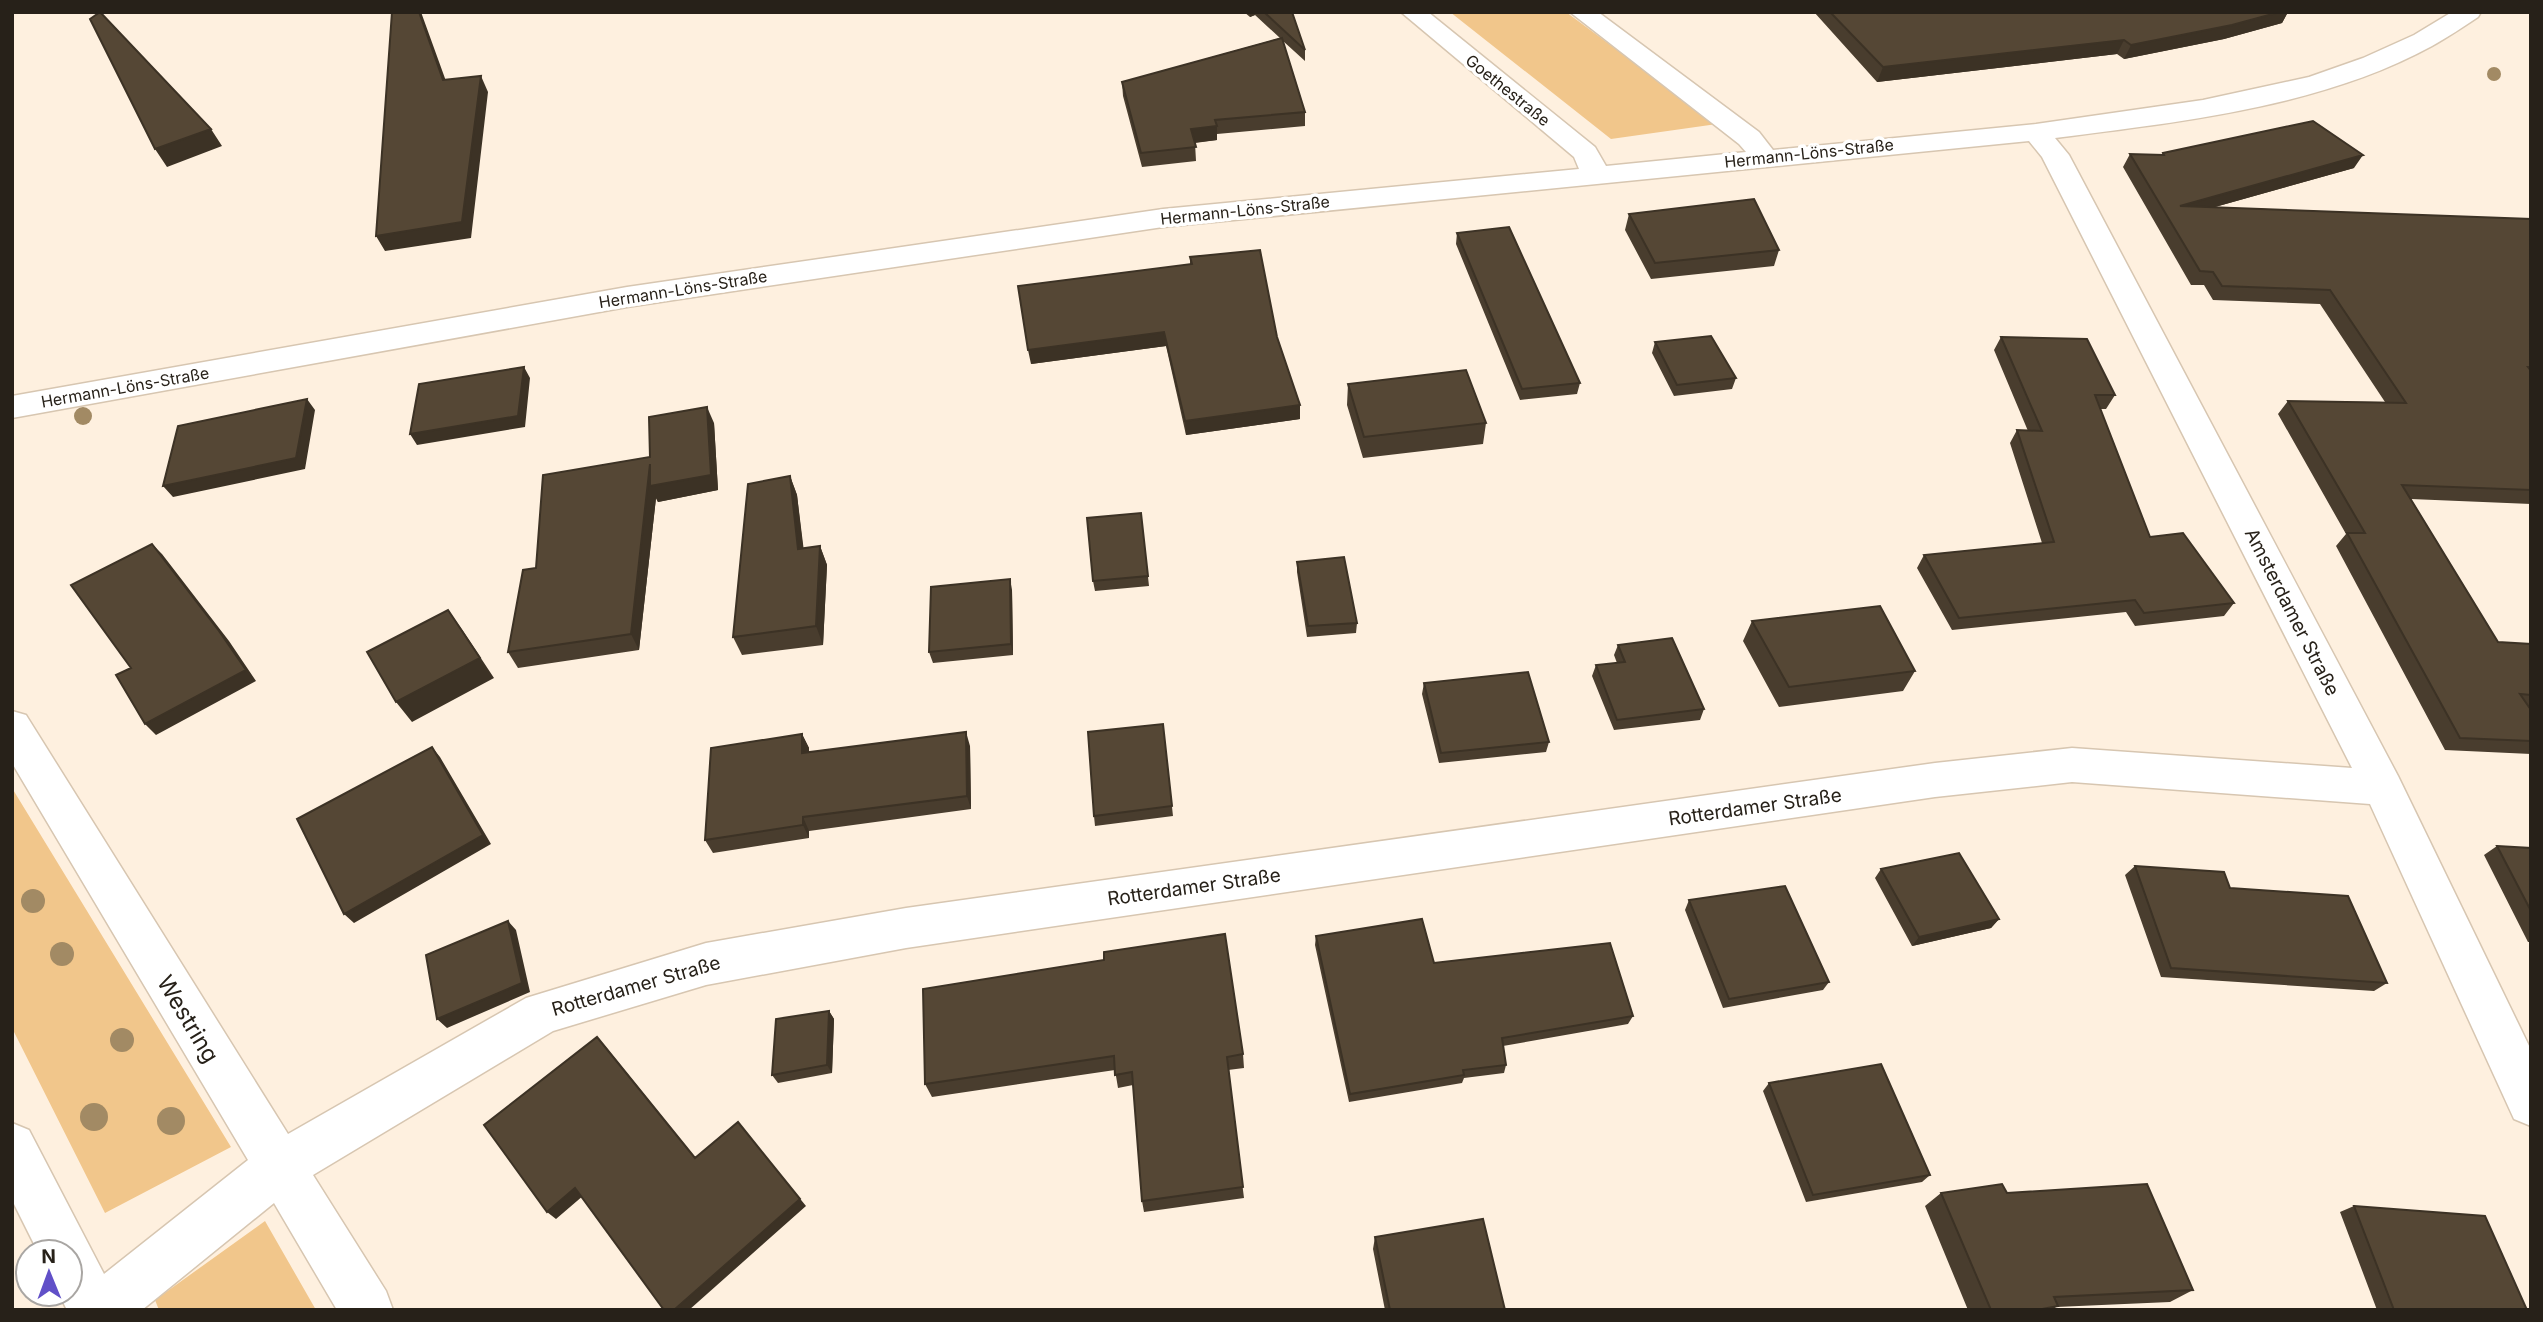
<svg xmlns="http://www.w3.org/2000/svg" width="2543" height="1322" font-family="Inter,sans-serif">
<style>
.green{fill:#f1c68b}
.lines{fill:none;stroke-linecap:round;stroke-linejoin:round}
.minor-casing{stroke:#d7c6b1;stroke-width:3}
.minor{fill:#fff;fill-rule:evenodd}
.tree{fill:#a28a64}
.wall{fill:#493d2e}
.shaded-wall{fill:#3c3225}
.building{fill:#554735;stroke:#3c3225;stroke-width:2}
.labels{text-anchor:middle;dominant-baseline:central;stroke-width:7;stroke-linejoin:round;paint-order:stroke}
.far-street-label{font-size:16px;fill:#272119;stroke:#fff}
.street-label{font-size:19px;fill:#272119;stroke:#fff}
.near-street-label{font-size:23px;fill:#272119;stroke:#fff}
</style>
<rect width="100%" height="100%" fill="#fef0df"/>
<path class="green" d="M1450 12H1566L1717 124 1611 139Z
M12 788 231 1147 105 1213 12 1028Z
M265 1221 316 1310H159L155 1300Z"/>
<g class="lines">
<defs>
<path id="minor" d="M1401 12H1428L1595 147 1606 166 1746 152 1739 144 1570 12H1598L1759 132 1773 150 2036 124 2203 100 2309 77 2363 58 2414 35 2452 12H2481L2478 17C2463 27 2448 37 2432 46 2321 107 2179 122 2055 138L2069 155 2398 776 2531 1050V1126L2514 1119 2370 804 2072 782 1935 797 906 948 706 985 553 1031 313 1175 386 1291 393 1310H337L274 1203 142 1310H67L59 1294H70V1252H38L12 1200V1123L29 1130 104 1274 248 1160 12 763V711L26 715 288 1134 526 998 706 943 906 908 1935 763 2072 748 2352 768 2042 157 2029 141 1163 227 627 307 12 418V396L627 287 1163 209 1579 169 1574 157Z"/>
</defs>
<use href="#minor" class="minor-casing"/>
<use href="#minor" class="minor"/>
</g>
<g class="tree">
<circle cx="2494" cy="74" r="7"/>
<circle cx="83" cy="416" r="9"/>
<circle cx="33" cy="901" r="12"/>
<circle cx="62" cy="954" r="12"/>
<circle cx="122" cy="1040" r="12"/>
<circle cx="94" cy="1117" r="14"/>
<circle cx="171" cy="1121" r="14"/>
</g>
<path class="wall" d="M1244 12H1292L1305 50V61L1283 41 1305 112V126L1217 134V140L1195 143 1196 161 1142 167 1123 96 1122 82 1280 38 1255 15 1250 17Z
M1814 12H2288L2282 23 2224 39 2124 59 2117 54 1877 82Z
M2163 153 2354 168 2215 207 2531 219V504L2411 499 2498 642 2531 644V708H2529L2531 710V754L2445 750 2336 546 2346 534 2278 414 2288 401 2385 402 2320 304 2213 300 2204 285H2191L2123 167 2130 154 2162 155Z
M1629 214 1779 250 1774 266 1651 279 1625 230Z
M1457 233 1580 383 1577 394 1520 400 1456 244Z
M1190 257 1277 337 1300 419 1186 435 1166 346 1031 364 1190 264Z
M2001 337 2115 395 2106 409H2100L2150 537 2234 603 2224 616 2135 626 2126 612 1952 630 1917 568 1924 555 2042 543 2010 443 2017 430 2028 431 1994 350Z
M1655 342 1736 378 1732 389 1674 396 1652 353Z
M1348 384 1486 423 1483 444 1363 458 1347 405Z
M714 423 718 490 658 502 656 498 639 650 518 668 508 652 536 568 650 457Z
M790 476 797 495 803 548 820 546 827 565 823 645 742 655 733 637Z
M1141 513 1149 586 1095 591 1093 581Z
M1297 562 1357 623 1356 633 1307 637 1297 572Z
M1012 590 1013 655 933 663 929 652Z
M1752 621 1915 671 1903 691 1779 707 1743 641Z
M1618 645 1704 709 1700 720 1614 730 1592 676 1596 665 1617 663 1614 655Z
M1424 683 1549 742 1546 752 1439 763 1422 694Z
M1163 724 1173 816 1095 826 1094 816Z
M802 734 809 748V752L970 746 971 809 809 831V838L713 853 705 840Z
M2497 846 2531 848V942H2528L2484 855Z
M2135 866 2230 888 2387 983 2374 991 2161 977 2125 875Z
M1881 869 1999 919 1991 928 1912 946 1875 878Z
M1689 900 1829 982 1823 990 1723 1008 1685 910Z
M1316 936 1434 963 1633 1016 1628 1024 1503 1046 1506 1065 1504 1073 1464 1078 1462 1083 1349 1102 1315 945Z
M923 989 1243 1054 1244 1068 1228 1070 1244 1198 1144 1212 1142 1201 1133 1085 1118 1088 1115 1070 932 1097 925 1084Z
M829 1011 834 1019 832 1073 778 1083 772 1075Z
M1769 1083 1930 1175 1922 1182 1806 1202 1763 1091Z
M1941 1193H2007L2193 1290 2170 1302 2056 1307 2052 1310H1968L1925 1206Z
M2354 1206 2527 1310H2377L2340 1212Z
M1375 1237 1505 1310H1385L1373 1249Z"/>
<path class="shaded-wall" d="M419 12H421L451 95 443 80Z
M1250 12H1255V15L1250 17Z
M2280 12H2288L2282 23 2224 39 2124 59 2131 45Z
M2124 40 2117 54 1877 82 1883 67Z
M481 76 488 92 471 238 385 251 376 236Z
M1217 126V140L1191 143V129Z
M211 129 222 146 167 167 155 149Z
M2363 155 2354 168 2172 219 2180 206Z
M1164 332 1166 346 1031 364 1028 350Z
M524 367 530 378 525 427 417 445 410 434Z
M307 399 315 410 305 469 173 497 163 486Z
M1300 405V419L1186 435 1185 421Z
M707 407 714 423 718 490 658 502 656 498 639 650 631 634 650 464Z
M790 476 797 495 806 568 798 549Z
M152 544 162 554 229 641 256 681 156 735 145 724Z
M820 546 827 565 823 645 816 626Z
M1010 579 1012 590 1013 655 1011 644Z
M448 610 463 631 494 678 412 722 396 702Z
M966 732 970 746 971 809 967 796Z
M802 734 809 748V767L802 753Z
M432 747 440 757 491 844 354 923 344 914Z
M803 817 809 831V838L803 825Z
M1999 919 1991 928 1912 946 1919 937Z
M508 921 516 930 530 992 447 1028 437 1019Z
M829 1011 834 1019 832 1073 827 1065Z
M597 1037 605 1046 702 1166 695 1158Z
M744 1130 806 1206 689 1310H674Z
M575 1188 584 1195 556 1219 547 1212Z"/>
<path class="building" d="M100 12 211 129 155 149 90 19Z
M392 12H419L443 80 481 76 462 222 376 236Z
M1264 12H1292L1305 50Z
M1830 12H2280L2232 25 2131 45 2124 40 1883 67Z
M1282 38 1305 112 1215 120 1217 126 1191 129 1196 147 1141 153 1122 82Z
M2313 121 2363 155 2180 206 2531 219V367H2528L2531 371V490L2402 485 2498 642 2531 644V695L2520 694 2531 710V741L2460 738 2347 533H2365L2288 401 2406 403 2330 290 2222 286 2213 272 2200 271 2130 154 2164 155 2163 153Z
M1754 199 1779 250 1655 263 1629 214Z
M1509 227 1580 383 1522 389 1457 233Z
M1260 250 1277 337 1300 405 1185 421 1164 332 1028 350 1018 286 1192 264 1190 257Z
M1711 336 1736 378 1677 385 1655 342Z
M2001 337 2087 339 2115 395H2095L2150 537 2183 533 2234 603 2144 613 2135 600 1959 618 1924 555 2054 542 2017 430 2042 431Z
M524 367 518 416 410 434 419 384Z
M1466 370 1486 423 1364 437 1348 384Z
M307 399 296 458 163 486 178 426Z
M707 407 711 475 650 486V464L631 634 508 652 523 570 536 568 543 475 650 457 649 417Z
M790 476 798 549 820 546 816 626 733 637 748 484Z
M1141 513 1148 576 1093 581 1087 518Z
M152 544 219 631 246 670 145 724 116 675 131 668 71 585Z
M1344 557 1357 623 1308 626 1297 562Z
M1010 579 1011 644 929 652 931 587Z
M1880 606 1915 671 1789 687 1752 621Z
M448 610 480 658 396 702 367 652Z
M1672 638 1704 709 1617 720 1596 665 1625 662 1618 645Z
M1528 672 1549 742 1441 753 1424 683Z
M1163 724 1172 806 1094 816 1088 732Z
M966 732 967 796 803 817V825L705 840 711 748 802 734V753Z
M432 747 483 835 344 914 297 819Z
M2497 846 2531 848V911Z
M1959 853 1999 919 1919 937 1881 869Z
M2135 866 2224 872 2230 888 2348 896 2387 983 2171 968Z
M1785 886 1829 982 1729 999 1689 900Z
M1422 919 1434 963 1610 943 1633 1016 1502 1038 1506 1065 1463 1070 1464 1075 1350 1094 1316 936Z
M508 921 522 983 437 1019 426 955Z
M1225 934 1243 1054 1227 1057 1243 1187 1142 1201 1132 1072 1115 1075 1114 1056 925 1084 923 989 1104 960V952Z
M829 1011 827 1065 772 1075 776 1019Z
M597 1037 695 1158 738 1122 800 1199 674 1310H664L575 1188 547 1212 484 1125Z
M1881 1064 1930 1175 1813 1195 1769 1083Z
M2002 1184 2007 1193 2147 1184 2193 1290 2054 1297 2058 1306 2037 1310H1991L1941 1193Z
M2354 1206 2485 1216 2527 1310H2394Z
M1483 1219 1505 1310H1390L1375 1237Z"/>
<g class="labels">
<g class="far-street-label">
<text transform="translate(1508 90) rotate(39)">Goethestraße</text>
<text transform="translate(1809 153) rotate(-6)">Hermann-Löns-Straße</text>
<text transform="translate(1245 210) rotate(-6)">Hermann-Löns-Straße</text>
<text transform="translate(683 289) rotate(-9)">Hermann-Löns-Straße</text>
<text transform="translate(125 387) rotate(-10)">Hermann-Löns-Straße</text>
</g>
<g class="street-label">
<text transform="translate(2292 612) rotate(63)">Amsterdamer Straße</text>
<text transform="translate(1755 807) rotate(-8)">Rotterdamer Straße</text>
<text transform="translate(1194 887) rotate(-8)">Rotterdamer Straße</text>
<text transform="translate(636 986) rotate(-16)">Rotterdamer Straße</text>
</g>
<g class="near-street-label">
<text transform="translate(188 1019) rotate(59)">Westring</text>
</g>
</g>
<rect width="2543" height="1322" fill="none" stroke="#272119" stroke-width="28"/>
<g transform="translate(49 1273) rotate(359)"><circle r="33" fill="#ffffff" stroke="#a9a6a3" stroke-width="2"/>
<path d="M0-5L12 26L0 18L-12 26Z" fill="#6150c8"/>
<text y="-10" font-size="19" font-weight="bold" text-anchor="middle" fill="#272119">N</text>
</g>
</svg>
